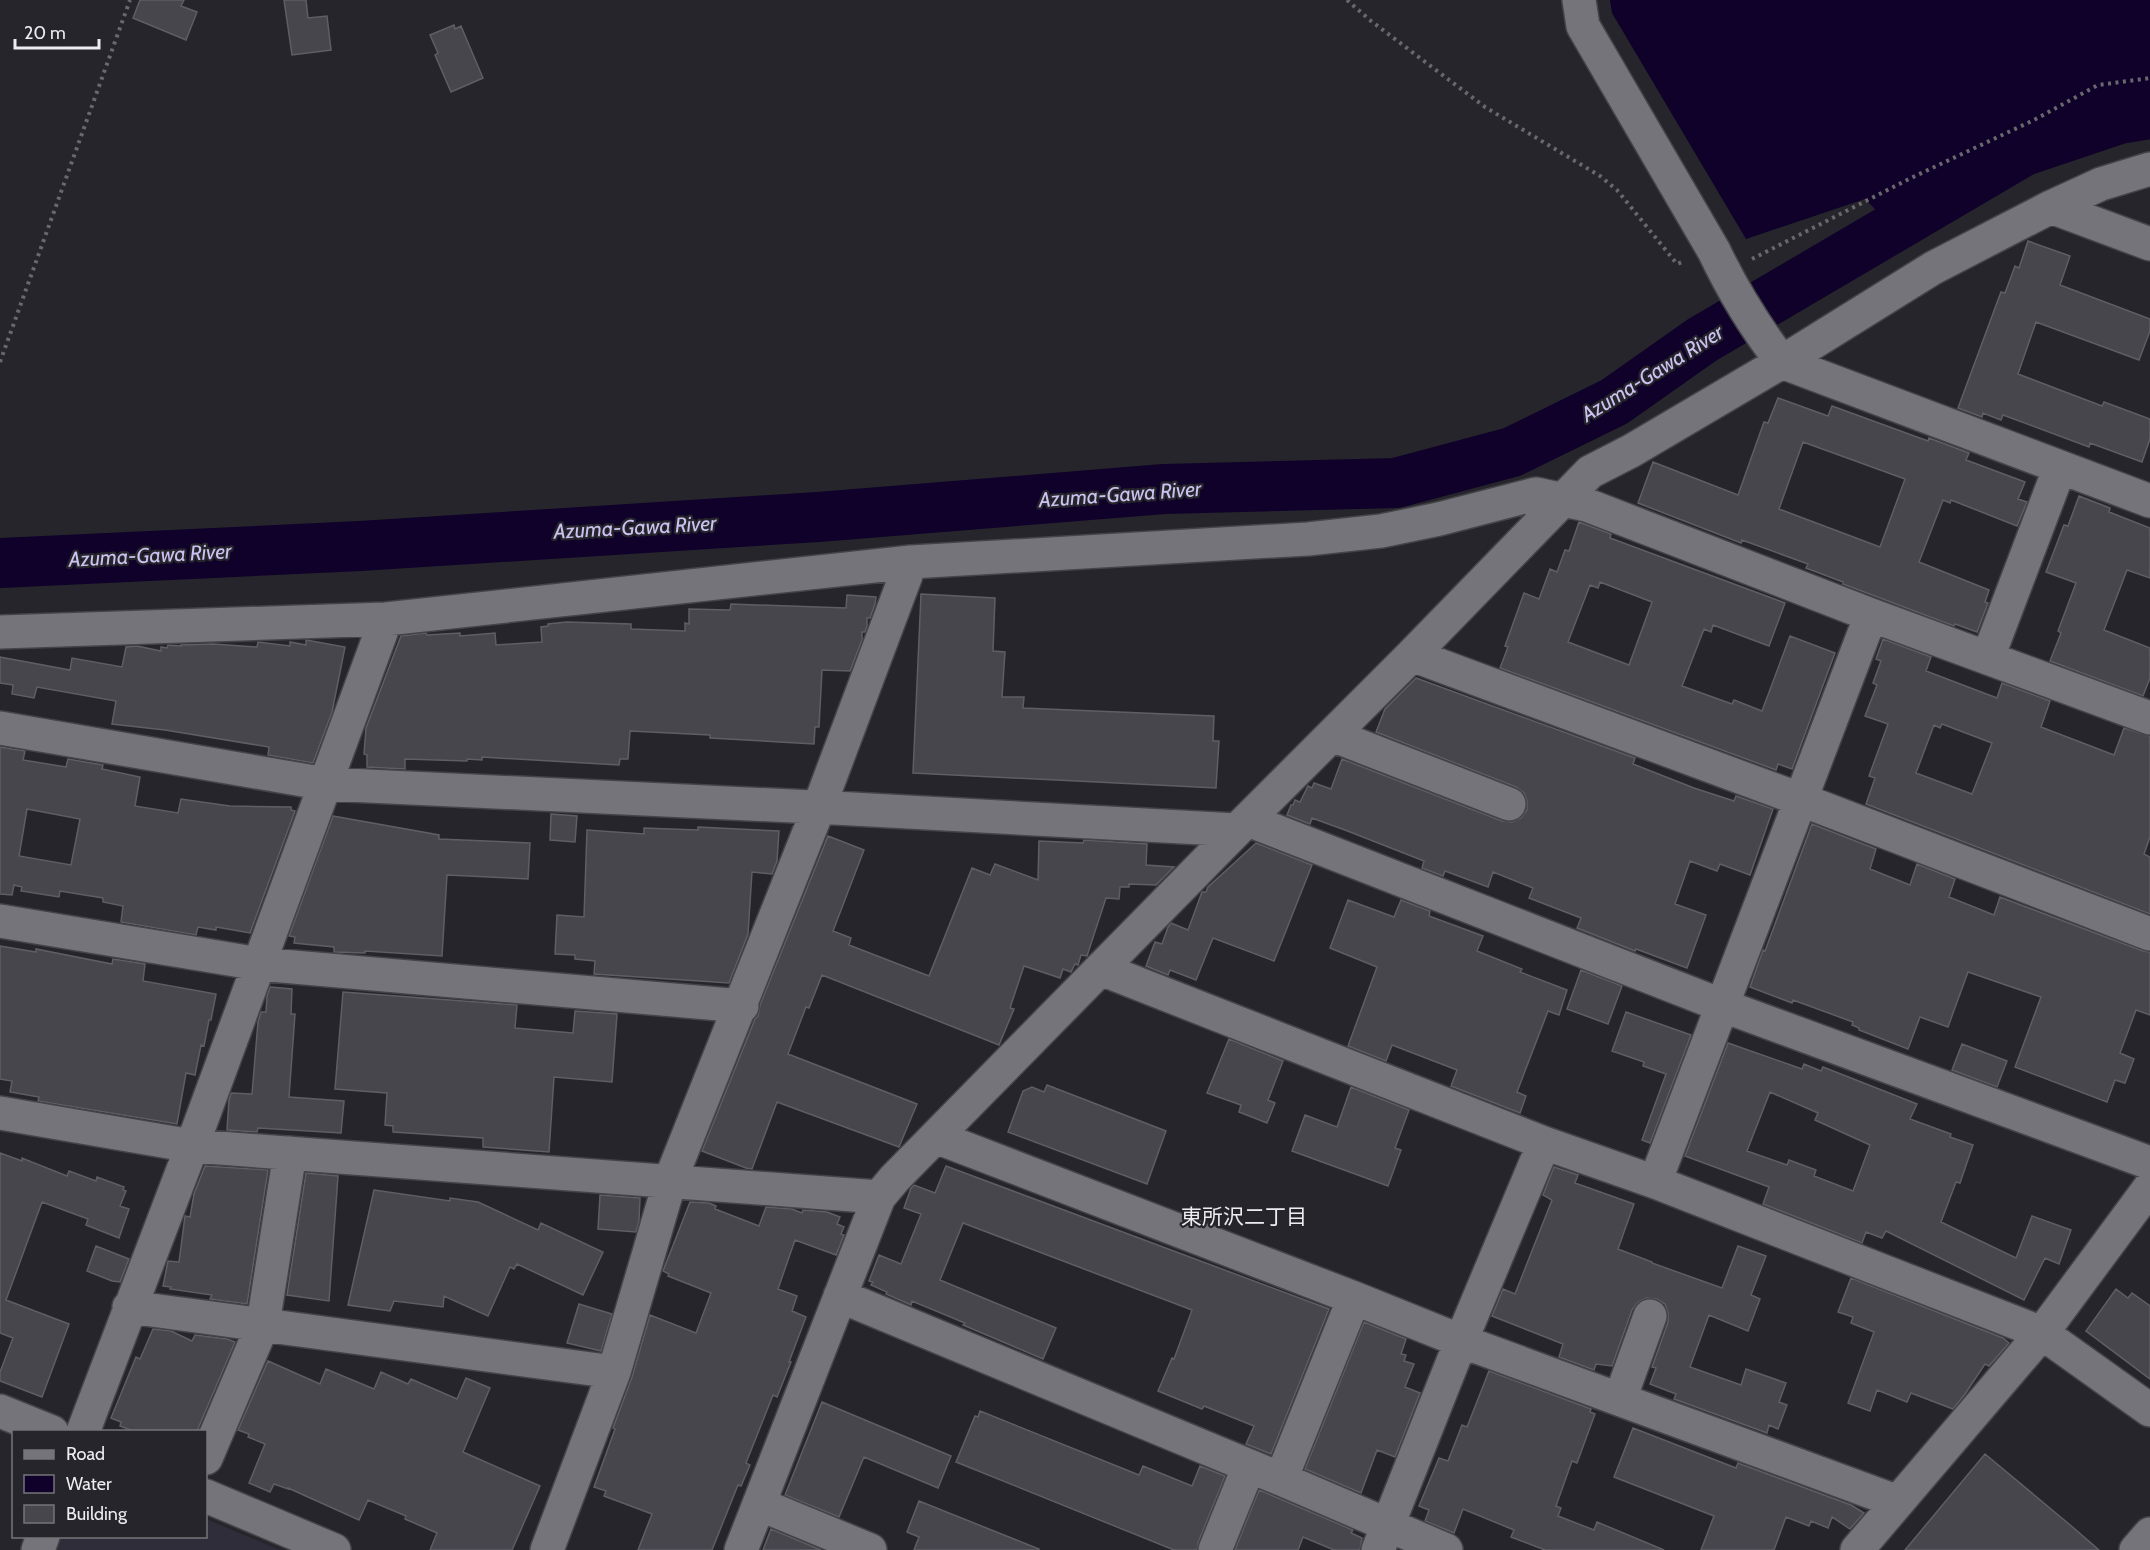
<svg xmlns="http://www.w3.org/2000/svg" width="2150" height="1550" font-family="Cabin,'Noto Sans JP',sans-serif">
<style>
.built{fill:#2f2d39}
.water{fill:#0f012a}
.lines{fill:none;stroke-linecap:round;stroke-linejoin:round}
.river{stroke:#0f012a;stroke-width:50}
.building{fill:#47464c;stroke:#5f5e65;stroke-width:1.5;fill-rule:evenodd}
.minor-casing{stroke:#444348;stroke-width:36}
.path{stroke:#69686d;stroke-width:4;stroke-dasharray:3 4.5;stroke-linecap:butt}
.minor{stroke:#75747b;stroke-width:33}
.labels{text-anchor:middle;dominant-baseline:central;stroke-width:4.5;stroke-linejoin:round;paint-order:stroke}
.water-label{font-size:21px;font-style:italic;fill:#cbc2f2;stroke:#26252b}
.neighbourhood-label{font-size:21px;fill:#edecf0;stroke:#26252b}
</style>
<rect width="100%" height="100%" fill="#26252b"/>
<path class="built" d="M206 1519 280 1550H53L58 1537 206 1536Z"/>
<path class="water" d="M1610 0H2150V97L2134 100 1993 151 1883 217 1865 199 1746 239 1612 13Z"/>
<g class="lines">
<path class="river" d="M0 563 360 546 818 517 1164 489 1396 483 1512 452 1614 402 1702 340 2024 151 2119 119 2150 114"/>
</g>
<path class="building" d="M140 0H184L181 6 197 12 186 40 133 18Z
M284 0H306L308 18 327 16 331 50 292 55Z
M454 25 455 29 461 26 483 78 451 92 435 55 438 53 430 35Z
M2028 241 2070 256 2060 285 2150 319V331L2139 360 2036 322 2018 374 2102 406 2104 402 2150 419V439L2142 462 2090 443 2089 447 2003 415 2001 420 1983 413 1982 417 1958 408 2001 292 2005 293 2015 266 2019 268Z
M1778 398 1828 416 1832 406 1928 441 1929 438 1969 453 1966 460 2025 482 2018 499 2027 502 2017 526 1951 500 1950 503 1943 500 1919 562 1989 590 1985 602 1988 603 1977 632 1955 624 1954 626 1843 584V582L1806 568 1808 564 1742 540 1741 543 1638 503 1653 462 1738 495 1764 422 1768 423ZM1803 442 1905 479 1880 547 1779 509Z
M2079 496 2110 508 2109 512 2150 528V578L2127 570 2104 630 2150 648V678L2143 696 2050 661 2061 633 2058 631 2076 583 2046 572 2064 525 2068 526Z
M1579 522 1611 534 1610 538 1785 603 1769 646 1713 625 1711 632 1704 629 1682 686 1732 704 1734 700 1762 711 1790 636 1835 653 1792 769 1778 764 1776 770 1500 668 1508 647 1505 646 1524 593 1539 599 1550 569 1557 572 1565 550 1569 551ZM1600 582 1652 602 1629 665 1568 642 1590 585 1598 588Z
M921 594 995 598 993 651 1005 652 1002 697H1024L1023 708 1214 716 1213 741H1219L1216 788 913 773Z
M847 595 876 597 875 604 870 618H867V626L865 632H862V640L850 671 822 670 819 727H815L814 744 710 738V735L630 731 628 759H620L619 765 482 757V760L467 759V761L405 759V769L367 767V755L364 754 366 728 401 636 426 633 427 635 460 633V636L495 633 496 645 542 642 541 627 548 626V624L567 622 631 624V629L685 631V623L689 624V609L730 610 731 604 846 608Z
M1883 639 1931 657 1926 671 1997 698 2002 683 2050 701 2041 727 2114 755 2124 728 2150 736V837L2144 854 2150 857V914L1866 804 1875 778 1869 776 1888 724 1865 716 1877 685 1873 683 1881 661 1876 659ZM1942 724 1992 743 1972 794 1916 773 1934 725 1940 728Z
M306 640 345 647 332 712 313 763 268 755 269 747 165 730 112 724 116 701 37 687 34 698 12 694 13 685 0 683V657L70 670 72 658 122 667 126 647 137 646 161 651V647L167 648 168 645 181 646V645L213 644 257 647 258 642 290 646V642L306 645Z
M1416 678 1635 758 1633 764 1694 788 1734 801 1736 796 1773 809 1750 875 1720 864 1717 871 1690 861 1675 904 1706 915 1687 968 1636 949 1635 951 1577 928 1581 918 1529 898 1533 888 1493 872 1488 887 1445 871 1443 876 1422 868 1424 861 1345 830 1312 818 1310 824 1287 815 1291 805H1293L1295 800 1300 802 1308 786 1312 788 1314 783 1331 789 1342 759 1502 821 1512 822 1521 818 1527 810V801L1524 793 1516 787 1376 732 1385 709Z
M0 747 25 751 23 760 66 767 68 759 103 765 102 769 140 777 135 806 178 813 181 799 230 806 291 807V810L295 811 250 933 216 927V930L198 927 196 935 121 922 123 906 103 902V898L60 891 59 897 21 891 22 887 14 885 12 895 0 894ZM27 809 80 819 71 865 19 856Z
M551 814 577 816 575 842 550 840Z
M333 816 439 835V839L530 843 528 879 447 875 442 956 365 951V953L334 952V947L294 943 295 937 289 936Z
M1812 824 1876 849 1870 869 1910 885 1917 864 1955 879 1949 897 1994 915 2000 897 2143 951 2150 952V1015L2136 1010 2120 1053 2134 1059 2125 1083 2115 1080 2107 1102 2015 1067 2041 997 1968 972 1948 1027 1920 1017 1908 1049 1859 1030V1028L1852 1025 1853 1022 1793 1000 1792 1003 1750 987 1763 950 1765 951Z
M698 827 779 831 777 861 772 874 752 872 748 934 729 983 594 974 595 961 575 959V955L555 954 557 915 584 917 587 830 644 834V828L698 830Z
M828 836 864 850 833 931 851 938 849 945 929 976 972 868 990 875 995 864 1038 880 1039 841 1083 843 1084 840 1147 844 1146 865 1174 867 1156 885 1129 884V887H1120L1119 899 1106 898 1087 956 1081 955 1078 965 1075 964 1071 972 1063 969 1060 978 1024 966 1010 1008 1014 1009 999 1045 822 975 809 1008 806 1007 788 1054 917 1104 899 1147 777 1102 752 1169 746 1168 702 1151 755 1019 758 1016 760 1005Z
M1256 843 1312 865 1274 961 1213 938 1196 980 1170 970 1168 975 1146 966 1155 942 1162 944 1168 927 1171 923 1188 930 1202 892H1206L1208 887Z
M1348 900 1394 917 1401 900 1430 911 1429 916 1483 936 1477 951 1522 969 1520 972 1567 990 1559 1015 1548 1011 1517 1092 1526 1096 1520 1113 1451 1086 1457 1070 1392 1045 1386 1061 1348 1046 1377 967 1330 948Z
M0 946 36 952V949L112 964 113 959 145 964 143 981 216 994 211 1020H209L204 1046 201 1045 195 1075 186 1073 177 1124 38 1101 39 1097 10 1092 12 1081 0 1079Z
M1581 970 1622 986 1608 1024 1567 1009Z
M270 987 292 989 291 1014H295L289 1097 344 1101 341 1133 258 1128 257 1132 227 1130 229 1100 231 1093 252 1094 258 1022 261 1012H266L267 996Z
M343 992 517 1005 515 1028 573 1033 575 1011 617 1014 612 1082 554 1077 549 1152 483 1147V1138L393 1132V1126L385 1125 387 1093 335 1089Z
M1626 1012 1691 1035 1650 1143 1642 1140 1666 1074 1643 1066 1644 1062 1612 1051Z
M1229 1039 1283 1061 1268 1100 1275 1103 1267 1123 1239 1112 1241 1105 1207 1093Z
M1728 1043 1802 1069 1804 1064 1821 1071 1823 1067 1917 1104 1910 1119 1951 1134 1950 1137 1973 1145 1960 1183 1956 1182 1941 1222 2016 1258 2032 1216 2071 1230 2059 1264 2045 1258 2024 1300 1886 1231 1882 1238 1866 1232 1862 1243 1763 1204 1769 1187 1685 1156ZM1770 1092 1818 1113 1815 1120 1870 1145 1853 1191 1814 1176 1816 1170 1789 1160 1787 1165 1747 1151Z
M1962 1044 2007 1061 1997 1087 1952 1070Z
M1047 1085 1166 1131 1147 1184 1008 1132 1023 1091 1032 1087 1044 1092Z
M1351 1087 1409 1110 1395 1148 1401 1150 1388 1186 1292 1151 1305 1115 1337 1127Z
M0 1153 22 1161V1158L67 1176 69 1171 96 1181 97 1177 124 1187 123 1190 126 1191 120 1206 129 1209 119 1238 86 1225 88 1219 42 1202 6 1300 69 1324 42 1397 0 1381V1372L13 1338 0 1333Z
M205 1166 268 1170 247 1304 210 1299 212 1295 170 1289 171 1287 163 1286 168 1261 179 1262 185 1216 190 1217 194 1194Z
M946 1166 1329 1309 1271 1454 1246 1444 1254 1426 1204 1406 1202 1409 1158 1391 1172 1358 1174 1359 1192 1310 963 1223 940 1280 1056 1328 1043 1359 963 1325 965 1323 912 1301 911 1305 886 1294 887 1292 871 1285 873 1282 869 1281 879 1255 901 1264 921 1214 904 1208 911 1188 914 1185 935 1193Z
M1554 1167 1578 1175 1575 1183 1634 1204 1618 1249 1652 1262V1263L1722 1288 1738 1246 1766 1256 1751 1295 1760 1299 1748 1331 1709 1315 1690 1367 1741 1385 1746 1369 1786 1383 1779 1402 1787 1405 1778 1429 1769 1425 1767 1433 1674 1399 1676 1394 1650 1384 1656 1368 1652 1367 1668 1322V1313L1665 1304 1657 1299 1647 1298 1638 1302 1632 1310 1612 1366 1596 1364 1594 1370 1559 1357 1563 1344 1492 1316 1503 1289 1515 1294 1552 1200 1543 1195Z
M306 1173 338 1176 329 1301 287 1295Z
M374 1190 450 1201V1198L478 1202 538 1230 541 1223 603 1252 583 1295 517 1264 514 1269 510 1267 488 1316 444 1296 443 1307 394 1301 390 1311 348 1305Z
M600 1195 640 1198 639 1221 636 1232 598 1229Z
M690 1202 709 1203 716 1206 715 1209 759 1226 766 1207 792 1209 802 1213 803 1210 827 1212 840 1217 837 1224 844 1227 841 1234 844 1235 836 1255 795 1240 778 1289 797 1296 792 1311 806 1317 789 1362H791L777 1397 773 1395 746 1463 750 1465 741 1486 738 1485 712 1550H638L652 1514 604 1496 606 1491 594 1487 615 1429 613 1428 632 1377 650 1315 696 1333 711 1293 668 1276 669 1274 663 1271Z
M96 1246 129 1259 120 1282 112 1281 87 1271Z
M1851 1278 2003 1338 2009 1343 1989 1366 1985 1364 1965 1394 1953 1409 1911 1393 1907 1402 1877 1390 1870 1411 1848 1403 1874 1332 1851 1323 1853 1317 1838 1312Z
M2116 1289 2128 1298 2132 1293 2150 1306V1379L2086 1331Z
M579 1304 612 1314 601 1351 567 1343Z
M1364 1322 1406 1339 1401 1354 1406 1355 1404 1361 1414 1364 1405 1387 1420 1393 1395 1457 1377 1450 1361 1493 1305 1469Z
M153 1329 171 1331 192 1341 195 1335 227 1339 235 1342 197 1431H133L120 1426 121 1422 111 1418 136 1357 140 1359Z
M268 1361 320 1384 326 1369 374 1389 381 1372 408 1384 411 1379 457 1399 466 1378 490 1388 463 1452 540 1486 512 1550H430L437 1533 405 1519 406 1516 368 1500 359 1520 288 1488V1489L274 1484 270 1492 249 1483 265 1444 248 1437 249 1434 238 1430Z
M1489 1371 1591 1409 1590 1412 1595 1414 1577 1463 1572 1461 1556 1506 1561 1508 1558 1516 1594 1530 1597 1522 1664 1550H1545L1511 1537 1514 1530 1463 1509 1454 1533 1425 1521 1429 1510 1419 1506 1439 1458 1448 1461 1462 1425 1467 1427Z
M822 1402 951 1456 938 1488 864 1457 839 1517 785 1495Z
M980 1411 1139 1475 1143 1466 1192 1486 1200 1466 1225 1476 1198 1543 1197 1550H1174L956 1462 975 1416 978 1417Z
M1633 1428 1736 1468 1738 1463 1851 1505 1864 1513 1850 1529 1832 1517 1828 1528 1811 1521 1809 1526 1786 1517 1774 1550H1701L1714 1516 1614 1477Z
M1985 1454 2069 1524 2099 1550H1905Z
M1259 1490 1353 1530 1351 1533 1362 1538 1360 1550H1334L1303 1537 1298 1550H1235Z
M919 1501 1039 1549V1550H914L919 1537 907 1532Z
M771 1529 821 1550H763Z"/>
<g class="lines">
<defs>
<path id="minor" d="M1579 0 1583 26 1714 251C1733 291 1755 327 1782 362L2150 501
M2051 207 2150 244
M0 632 386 619 911 562 1308 539 1381 531 1439 519 1536 494 1587 505 1871 615 2150 718
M1412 655 1815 805 2150 934
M1988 657 2060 467
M0 728 326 784 834 808 1237 830
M1332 735 1509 804
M1248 820 1721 1005 2150 1163
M0 921 259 964 742 1006
M1101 969 1544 1143 1655 1182 2042 1333 2150 1410
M0 1113 192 1146 879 1197
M936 1137 1354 1298 1461 1341 1898 1502
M1655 1182 1871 615
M840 1296 1281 1479 1446 1550
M129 1307 614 1372
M1620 1399 1650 1316
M0 1411 52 1432
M83 1432 192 1146 386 619
M206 1458 263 1324 290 1153
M1281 1479 1354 1298
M206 1496 334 1550
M759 1504 870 1550
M38 1550 43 1536
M547 1550 614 1372 670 1181 819 807 911 562
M741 1550 879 1197 895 1178 1237 830 1412 655 1590 472 1631 451 1782 362 1933 268 2051 207 2101 184 2150 169
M1215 1550 1249 1466
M1378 1550 1461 1341 1544 1143
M1857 1550 2042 1333 2150 1187
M2136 1550 2150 1534"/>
</defs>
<use href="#minor" class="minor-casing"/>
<path class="path" d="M1347 0 1371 21 1485 107 1600 176 1617 190 1677 264 1685 261
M1752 259 1911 178 2034 120 2098 85 2150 78
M0 362 130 0"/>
<use href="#minor" class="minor"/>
</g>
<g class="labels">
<g class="water-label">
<text transform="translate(1652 373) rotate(-32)">Azuma-Gawa River</text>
<text transform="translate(1120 494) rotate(-4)">Azuma-Gawa River</text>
<text transform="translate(635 527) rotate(-3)">Azuma-Gawa River</text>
<text transform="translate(150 555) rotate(-3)">Azuma-Gawa River</text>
</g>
<g class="neighbourhood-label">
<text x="1244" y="1216">東所沢二丁目</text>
</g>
</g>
<rect x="12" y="1430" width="195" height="108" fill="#26252b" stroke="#76757a" stroke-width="1.5"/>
<rect x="24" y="1450" width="30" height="9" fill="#75747b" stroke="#76757a" stroke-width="1.5"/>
<text x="66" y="1460" font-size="18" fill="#edecf0">Road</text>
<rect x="24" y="1475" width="30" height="18" fill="#0f012a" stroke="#76757a" stroke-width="1.5"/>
<text x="66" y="1490" font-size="18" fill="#edecf0">Water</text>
<rect x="24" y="1505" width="30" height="18" fill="#47464c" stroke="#76757a" stroke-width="1.5"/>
<text x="66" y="1520" font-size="18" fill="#edecf0">Building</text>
<path d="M15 39v9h84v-9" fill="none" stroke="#edecf0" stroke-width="3"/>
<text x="24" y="39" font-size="18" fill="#edecf0" stroke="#26252b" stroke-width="4.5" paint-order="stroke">20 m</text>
</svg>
